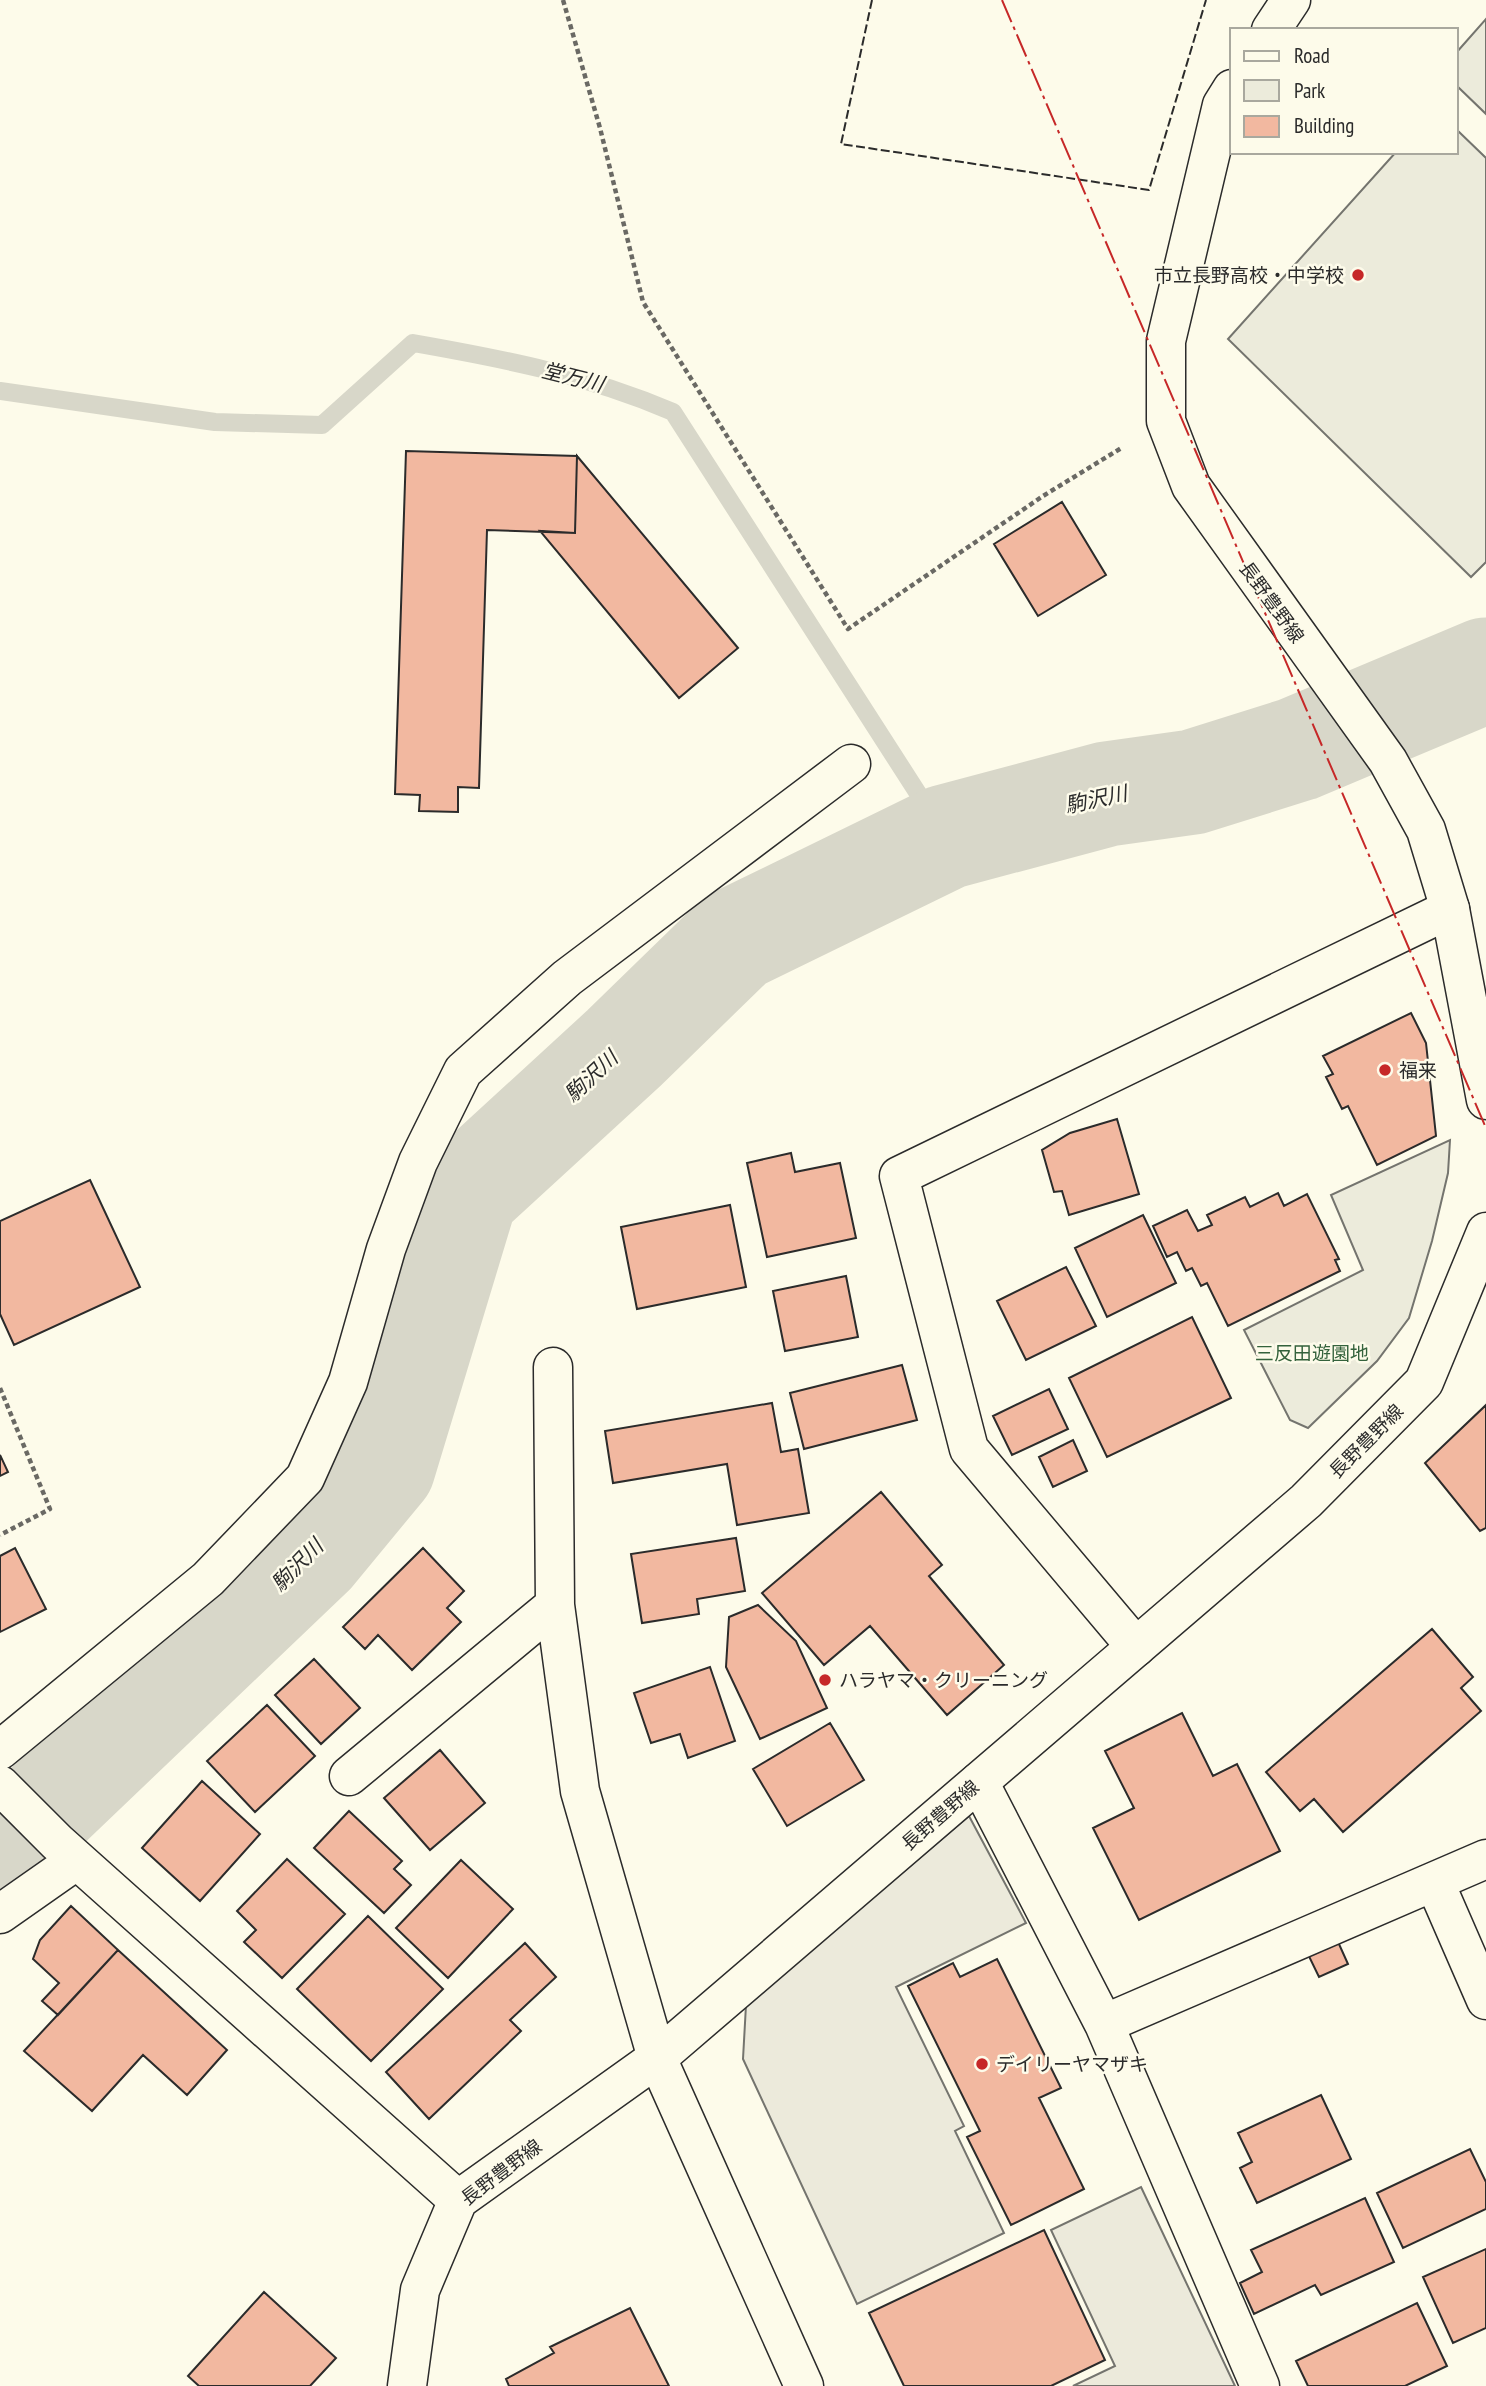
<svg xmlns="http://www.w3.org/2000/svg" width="1486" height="2386" font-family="'PT Sans Narrow','Noto Sans JP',sans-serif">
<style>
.green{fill:#ecebdb;stroke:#74746e;stroke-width:2}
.parking{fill:#eceadb;stroke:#74746e;stroke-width:2}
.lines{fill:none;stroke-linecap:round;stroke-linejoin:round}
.stream{stroke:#d8d7c9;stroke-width:18}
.river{stroke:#d8d7c9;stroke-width:105}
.building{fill:#f2b8a0;stroke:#2b2b2b;stroke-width:2}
.minor-casing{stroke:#2b2b2b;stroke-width:41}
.tertiary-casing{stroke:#2b2b2b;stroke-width:41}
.secondary-casing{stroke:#2b2b2b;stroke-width:41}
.path{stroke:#6a6964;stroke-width:4.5;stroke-dasharray:5 3.5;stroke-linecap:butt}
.minor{stroke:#fdfbea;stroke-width:38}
.tertiary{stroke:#fdfbea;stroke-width:38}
.secondary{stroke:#fdfbea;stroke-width:38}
.fence{stroke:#2b2b2b;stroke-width:2;stroke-dasharray:9 3.5;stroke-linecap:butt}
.power{stroke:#c62828;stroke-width:2;stroke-dasharray:24 5 3.5 5;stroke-linecap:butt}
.poi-dot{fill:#c62828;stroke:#fdfbea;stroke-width:2.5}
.labels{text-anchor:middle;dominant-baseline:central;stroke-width:5;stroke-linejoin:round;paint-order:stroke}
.poi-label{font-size:19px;fill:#2b2b2b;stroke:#fdfbea;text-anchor:start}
.street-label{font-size:19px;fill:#2b2b2b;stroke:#fdfbea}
.park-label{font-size:19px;fill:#34623c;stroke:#fdfbea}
.water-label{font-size:21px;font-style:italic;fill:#2b2b2b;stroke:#fdfbea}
</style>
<rect width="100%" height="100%" fill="#fdfbea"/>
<path class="green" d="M1486 19V114L1456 85V53Z
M1456 129 1486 158V562L1471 577 1228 339 1396 152H1456Z
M1450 1140 1448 1173 1432 1241 1409 1318 1377 1361 1308 1428 1290 1420 1244 1330 1363 1270 1331 1195Z"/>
<path class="parking" d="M969 1816 1026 1923 896 1987 964 2126 955 2131 1004 2233 857 2304 743 2059 746 2005Z
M1141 2187 1235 2386H1073L1115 2366 1051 2230Z"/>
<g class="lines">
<path class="stream" d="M0 391 215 422 322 425 413 343C504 359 587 375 673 412L946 837"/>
<path class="river" d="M0 1851 312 1553 383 1467 466 1193 624 1048 735 940 946 837 1107 794 1193 782 1298 749 1486 670"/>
</g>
<path class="building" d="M406 451 577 456 575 533 487 530 479 788 458 787V812L419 811 420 795 395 794Z
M577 456 738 648 679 698 540 531 575 533Z
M1062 502 1106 575 1038 616 994 544Z
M1411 1013 1426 1043 1436 1136 1377 1165 1348 1106 1342 1109 1326 1077 1333 1074 1323 1056Z
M1117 1119 1139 1194 1069 1215 1062 1191 1054 1192 1042 1150 1070 1133Z
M791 1153 795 1172 840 1163 856 1238 767 1257 747 1163Z
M90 1180 140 1287 14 1345 0 1314V1221Z
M1278 1193 1284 1206 1307 1194 1339 1259 1335 1260 1340 1271 1228 1326 1207 1283 1201 1286 1192 1268 1186 1271 1177 1252 1167 1257 1153 1226 1187 1210 1198 1231 1212 1225 1207 1215 1245 1197 1250 1207Z
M730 1205 746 1287 637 1309 621 1227Z
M1143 1215 1176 1283 1107 1317 1075 1248Z
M1066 1267 1096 1326 1026 1360 997 1301Z
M846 1276 858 1337 785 1351 773 1291Z
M1192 1317 1231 1398 1107 1457 1069 1378Z
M902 1365 917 1420 804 1449 790 1393Z
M1049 1389 1068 1429 1012 1455 993 1416Z
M772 1403 781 1452 798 1449 809 1513 737 1525 727 1464 613 1483 605 1431Z
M1486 1405V1528L1480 1531 1425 1463Z
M1073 1440 1087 1471 1053 1487 1039 1457Z
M0 1455 8 1472 0 1476Z
M881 1492 942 1565 929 1576 1004 1665 947 1715 870 1626 824 1665 762 1593Z
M736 1538 745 1591 697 1599 699 1614 642 1623 631 1554Z
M15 1548 46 1609 0 1632V1556Z
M423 1548 464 1591 447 1608 461 1622 412 1670 378 1635 365 1649 343 1627Z
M758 1605 796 1641 827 1708 760 1739 726 1667 729 1617Z
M1432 1629 1473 1677 1461 1688 1481 1711 1343 1832 1314 1799 1300 1811 1266 1772Z
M314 1659 360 1708 321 1744 275 1695Z
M710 1667 735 1741 688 1758 680 1734 651 1743 634 1693Z
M267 1705 315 1756 255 1812 207 1761Z
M1182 1713 1213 1776 1237 1764 1280 1851 1139 1920 1093 1828 1134 1808 1105 1751Z
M830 1723 864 1780 787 1826 753 1769Z
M440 1750 485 1803 430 1850 384 1798Z
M202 1781 260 1834 200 1901 142 1848Z
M349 1811 402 1861 394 1869 411 1885 384 1913 314 1848Z
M287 1859 345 1914 282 1978 244 1942 256 1930 237 1911Z
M461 1860 513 1909 448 1978 396 1928Z
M71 1906 118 1950 58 2015 42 2001 59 1983 33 1959 40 1940Z
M368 1916 443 1989 371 2061 297 1989Z
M1334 1933 1348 1964 1319 1977 1304 1946Z
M525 1943 556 1977 510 2020 521 2031 429 2119 386 2072Z
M118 1950 227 2050 187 2095 143 2055 92 2111 24 2051Z
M997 1959 1061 2088 1039 2098 1084 2189 1011 2225 967 2137 980 2131 908 1986 953 1963 960 1977Z
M1321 2095 1351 2159 1257 2203 1240 2168 1252 2162 1238 2133Z
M1470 2149 1486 2182V2209L1403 2248 1377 2193Z
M1365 2198 1394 2262 1321 2295 1315 2285 1254 2314 1240 2283 1262 2272 1251 2250Z
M1044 2230 1105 2360 1051 2386H904L869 2313Z
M1486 2249V2328L1453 2343 1423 2277Z
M264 2292 336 2358 310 2386H199L188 2376Z
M1417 2303 1447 2366 1405 2386H1308L1296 2361Z
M630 2308 669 2386H509L506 2379 554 2353 550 2347Z"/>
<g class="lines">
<defs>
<path id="minor" d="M553 1367 555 1605 580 1791 657 2058
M1136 1647 969 1449 899 1176 1450 909
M0 1750 208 1579 305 1478 348 1382 386 1249 418 1162 463 1071 567 978 851 764
M349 1776 555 1605
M979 1782 1104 2024 1260 2386
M0 1785 57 1842 458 2200
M1435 1883 1486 2000
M0 1914 77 1860
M1104 2024 1486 1859"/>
<path id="tertiary" d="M657 2058 804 2386"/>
<path id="secondary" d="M1271 30 1291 0
M1232 89 1222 105 1166 341V421L1191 486 1388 761 1426 830 1450 909 1486 1100
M407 2386 420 2290 458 2200 657 2058 1306 1501 1424 1382 1486 1232"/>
</defs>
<use href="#minor" class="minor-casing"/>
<use href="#tertiary" class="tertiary-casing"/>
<use href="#secondary" class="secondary-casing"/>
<path class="path" d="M563 0 600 128 643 302 848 629 1043 496 1123 447
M0 1388 50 1509 0 1535"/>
<use href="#minor" class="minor"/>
<use href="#tertiary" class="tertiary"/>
<use href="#secondary" class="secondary"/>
<path class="fence" d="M872 0 841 144 1149 190 1206 0"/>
<path class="power" d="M1002 0 1486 1128"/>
</g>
<g class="poi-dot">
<circle cx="1358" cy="275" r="7"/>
<circle cx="1385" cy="1070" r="7"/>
<circle cx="825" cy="1680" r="7"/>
<circle cx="982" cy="2064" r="7"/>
</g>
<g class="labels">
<g class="poi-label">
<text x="1344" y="275" text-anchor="end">市立長野高校・中学校</text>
<text x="1399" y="1070">福来</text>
<text x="839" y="1680">ハラヤマ・クリーニング</text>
<text x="996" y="2064">デイリーヤマザキ</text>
</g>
<g class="street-label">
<text transform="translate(1272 602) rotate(54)">長野豊野線</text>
<text transform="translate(1366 1441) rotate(-45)">長野豊野線</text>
<text transform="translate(940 1815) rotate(-41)">長野豊野線</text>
<text transform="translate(501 2172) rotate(-37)">長野豊野線</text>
</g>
<g class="park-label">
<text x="1312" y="1353">三反田遊園地</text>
</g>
<g class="water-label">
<text transform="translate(573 377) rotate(14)">堂万川</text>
<text transform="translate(1096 799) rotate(-12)">駒沢川</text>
<text transform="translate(591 1076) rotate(-43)">駒沢川</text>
<text transform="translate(297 1565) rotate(-46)">駒沢川</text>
</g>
</g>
<rect x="1230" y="28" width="228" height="126" fill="#fdfbea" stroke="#a9a89e" stroke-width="2"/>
<rect x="1244" y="51" width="35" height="10" fill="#fdfbea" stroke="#a9a89e" stroke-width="2"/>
<text x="1294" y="63" font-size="21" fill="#2b2b2b">Road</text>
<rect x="1244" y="80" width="35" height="21" fill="#ecebdb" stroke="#a9a89e" stroke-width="2"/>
<text x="1294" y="98" font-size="21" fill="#2b2b2b">Park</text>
<rect x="1244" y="116" width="35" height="21" fill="#f2b8a0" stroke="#a9a89e" stroke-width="2"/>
<text x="1294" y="133" font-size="21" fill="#2b2b2b">Building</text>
</svg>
